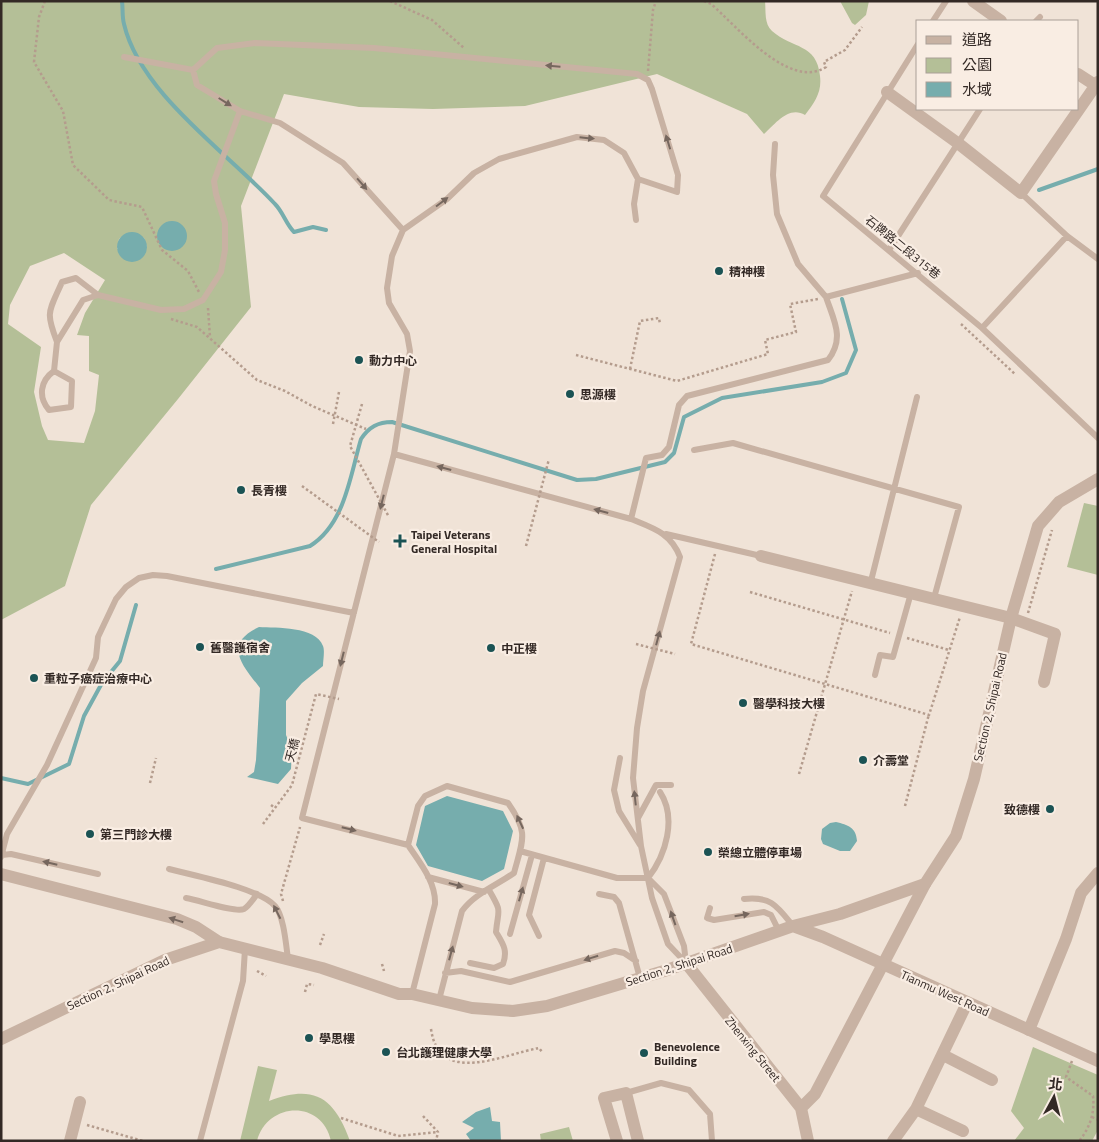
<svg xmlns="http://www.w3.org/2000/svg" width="1099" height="1142" font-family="'Titillium Web','Noto Sans TC',sans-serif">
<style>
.green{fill:#b4bf97;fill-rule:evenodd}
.water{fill:#76adad}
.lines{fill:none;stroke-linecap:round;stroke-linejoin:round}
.stream{stroke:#76adad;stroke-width:4}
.path{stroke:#b49c8d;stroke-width:2.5;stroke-dasharray:2.5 2.5;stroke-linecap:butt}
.service{stroke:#c8b2a3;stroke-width:6}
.minor{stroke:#c8b2a3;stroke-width:12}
.tertiary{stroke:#c8b2a3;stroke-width:12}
.path-bridge{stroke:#b49c8d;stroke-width:2.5;stroke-dasharray:2.5 2.5;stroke-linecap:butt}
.oneway{fill:#76675e}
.poi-dot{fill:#1b5354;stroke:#f9ede3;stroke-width:2}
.labels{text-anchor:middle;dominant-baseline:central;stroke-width:4.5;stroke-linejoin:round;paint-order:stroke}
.street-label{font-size:12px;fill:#332925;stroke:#f9ede3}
.poi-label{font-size:12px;font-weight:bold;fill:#332925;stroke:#f9ede3;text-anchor:start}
</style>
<rect width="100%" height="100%" fill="#f0e3d7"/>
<path class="green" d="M1 1H765C766 11 764 24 772 31 792 49 817 43 820 76 822 92 815 102 805 115 789 105 775 124 764 134L747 114 657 74 525 106 433 109 359 107 284 94 241 206 251 307 178 399 91 505 65 586 1 620ZM127 233 144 238 147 247 117 249 119 239ZM64 253 105 280 85 313 77 335 89 336V371L99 375 95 411 84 443 48 440 42 426 34 392 41 347 8 324 10 305 30 266Z
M840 1H869L866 15 855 25 852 23Z
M1084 503 1098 506V575L1067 567Z
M1033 1047 1098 1075V1130L1092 1141H1014L1024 1128 1011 1111Z
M258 1066 277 1070 269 1101C314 1084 334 1097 350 1141H331C322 1099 267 1102 257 1141H240Z
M569 1127 573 1141H541L540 1134Z"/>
<path class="water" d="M157 236a15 15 0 1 1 30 0a15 15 0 1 1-30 0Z
M117 247a15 15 0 1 1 30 0a15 15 0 1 1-30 0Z
M259 627C276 628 316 626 323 646 325 651 323 660 323 666L302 683 286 701V735L292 749 291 769 278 784 247 777 254 772 256 760 260 688C243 666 222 644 259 627Z
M447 796 503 811 513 831 504 869 482 881 428 866 416 845 425 806Z
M836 822C848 825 856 827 857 841L850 851H840L823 844 821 839 822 829 830 823Z
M490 1107 492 1121 500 1122 501 1141H471L466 1134 474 1128 462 1122 476 1112Z"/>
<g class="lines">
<path class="stream" d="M122 1C123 9 122 17 124 24 140 93 228 153 275 204 283 212 286 224 294 232L313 227 326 230
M1039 190 1098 169
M216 569 310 546C345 524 350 476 361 439 369 427 378 422 392 422L577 480 596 479 665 462 674 453 684 417 722 398 822 382 846 373 856 350 842 299
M1 778 28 784 69 764 84 716 102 683 120 661 136 605"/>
<path class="path" d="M45 1 39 17 34 62 63 111 73 165 109 200 142 207 162 250 188 271 199 292
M390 1 432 20 464 48
M704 1 711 4C736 25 789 91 826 67L824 62 845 50 862 27
M648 71 653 10 656 1
M208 308 210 337
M171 319 197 327 257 380 285 391 312 406 366 429
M961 324 1016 375
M576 355 677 381 768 354 765 340 796 332 790 304 818 299
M630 369 640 321 659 318 660 324
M715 554 691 644 929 715 960 617
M750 592 890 633
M1028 613 1052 530
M907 638 949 650
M799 774 852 591
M150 783 156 758
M271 805 275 808
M905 806 929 714
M283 901 281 894 300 827
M320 945 324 934
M382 964 384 971
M257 971 266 976
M305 992 307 984 314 985
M431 1029C439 1087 504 1054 539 1048L543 1053
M1072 1061 1066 1077 1093 1096C1095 1112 1090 1128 1079 1141
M423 1116 438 1132 436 1141
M1092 1117 1098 1120
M341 1118 398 1136 438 1132
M87 1125 143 1141"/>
<path class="service" d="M933 21 946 1
M1036 21 1040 17
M918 44 823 196 982 328 1098 438
M124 57 193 70
M193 70 217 48 255 43 374 48 637 74 648 80 652 89 678 175 677 192 638 179 624 153 604 140 577 137 499 159 474 173 447 199 403 230 392 256 387 288 389 303 407 334 410 351 394 454 302 818 408 845C420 863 436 882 435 904L412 994
M193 70 197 85 240 111 280 123 343 163 403 230
M775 144 773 175 777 214 798 264 826 297
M1021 193 1067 236 1098 259
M636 220 634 204 638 179
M889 250 980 109
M982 328 1067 236
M57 342C45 311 49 312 62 282L76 278 98 295 161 310 184 309 203 300 221 272 225 250V223L216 194 214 181 240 111
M54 371C40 381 38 397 49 410L71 407 72 381 54 371 57 342 83 300 98 295
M694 450 733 443 959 507 934 598
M394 454 631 519C653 528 671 533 680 557L643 691 637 728 633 778 641 846 652 898 668 944 686 963
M631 519 646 458 662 455 669 447 679 405 687 396 828 360C845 338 834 321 826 297L918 273
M666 534 761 556
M871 581 917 397
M875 675 880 655 893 657 911 593
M620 758 614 790 619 811 640 845
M638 818 656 785H671
M408 845 418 806 425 796 447 786 508 803C529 833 523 839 514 873 497 885 474 894 462 911L439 1000
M520 851 617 878H648L664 894 684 946 686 963
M2 855 11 854 98 874
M1 857 7 834 47 765 96 658 98 637 116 599 126 587 139 578 153 575 167 576 354 613
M169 869C195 876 259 888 275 906 284 916 286 945 288 959
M428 877 484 892
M648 878C666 855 677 818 660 792
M599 894 614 897 619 903 640 978
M186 898C199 900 235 913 244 909 249 906 254 898 257 894
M744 899C771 896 777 906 793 926
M710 908 707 918 714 920 764 912 771 915 779 931
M510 934 532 855
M539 936 529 915 544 858
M470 963 494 968 503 964C508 950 503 944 496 932 498 908 503 914 489 890
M445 973 461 971 510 982 615 951 624 953 636 961
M626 1093 661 1083 689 1090 710 1114 712 1141
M200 1141 243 981 245 949"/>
<path class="minor" d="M973 1 1001 21
M1078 74 1098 87
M887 92 959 144 1021 193 1098 82
M761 556 1011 618 1055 634 1044 682
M1 874 177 919 196 927 219 942
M686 963 801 1108 808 1141
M1029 1030 1066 939 1081 893 1098 873
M943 1055 992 1080
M801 1108 815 1094 925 884
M916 1109 963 1131
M70 1141 80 1102
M617 1141 604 1098 626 1093 638 1141
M893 1141 916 1109 967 1003"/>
<path class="tertiary" d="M793 926 823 937 1098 1061
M1 1039 165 960 219 942 322 968 399 994H412L472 1008 513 1011 547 1006 664 971 793 926 840 914 925 884 956 836 974 779 1011 618 1038 526 1059 502 1098 479"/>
<path class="path-bridge" d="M362 404 350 446 389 517
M333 424 339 392
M302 486 379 542
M526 546 549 459
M636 644 675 654
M263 824 292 785 316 694 339 699"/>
</g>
<defs><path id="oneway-solid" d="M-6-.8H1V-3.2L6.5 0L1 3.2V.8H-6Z" transform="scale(1.25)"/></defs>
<g class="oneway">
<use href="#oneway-solid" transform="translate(553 66) rotate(-175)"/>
<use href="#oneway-solid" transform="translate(225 102) rotate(32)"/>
<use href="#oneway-solid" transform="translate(587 138) rotate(6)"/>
<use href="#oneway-solid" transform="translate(668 142) rotate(-107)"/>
<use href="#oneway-solid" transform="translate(362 184) rotate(49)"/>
<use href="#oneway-solid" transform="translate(442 202) rotate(-37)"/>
<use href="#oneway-solid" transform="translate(444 468) rotate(-165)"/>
<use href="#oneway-solid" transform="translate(382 502) rotate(104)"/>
<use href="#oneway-solid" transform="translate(601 511) rotate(-165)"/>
<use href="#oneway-solid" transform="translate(658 638) rotate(-75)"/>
<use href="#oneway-solid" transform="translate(342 659) rotate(104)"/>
<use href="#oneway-solid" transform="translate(635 798) rotate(-96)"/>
<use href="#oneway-solid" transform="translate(520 822) rotate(-115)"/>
<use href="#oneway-solid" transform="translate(349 829) rotate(14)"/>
<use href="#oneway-solid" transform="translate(50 863) rotate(-167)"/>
<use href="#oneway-solid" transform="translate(456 885) rotate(15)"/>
<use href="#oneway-solid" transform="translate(521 894) rotate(-74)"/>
<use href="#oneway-solid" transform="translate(277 912) rotate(-117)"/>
<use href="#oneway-solid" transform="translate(742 915) rotate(-10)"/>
<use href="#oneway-solid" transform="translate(673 918) rotate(-109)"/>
<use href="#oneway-solid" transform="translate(176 920) rotate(-163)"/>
<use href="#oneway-solid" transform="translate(451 953) rotate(-75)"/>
<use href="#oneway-solid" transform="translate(591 958) rotate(163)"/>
</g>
<g class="poi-dot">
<circle cx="719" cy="271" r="5"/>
<circle cx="359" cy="360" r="5"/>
<circle cx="570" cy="394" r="5"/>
<circle cx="241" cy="490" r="5"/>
<path d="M397.5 533.5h5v5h5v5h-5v5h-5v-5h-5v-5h5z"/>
<circle cx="200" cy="647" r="5"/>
<circle cx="491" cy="648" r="5"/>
<circle cx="34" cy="678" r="5"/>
<circle cx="743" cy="703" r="5"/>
<circle cx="863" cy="760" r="5"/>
<circle cx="1050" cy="809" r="5"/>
<circle cx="90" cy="834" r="5"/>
<circle cx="708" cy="852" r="5"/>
<circle cx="309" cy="1038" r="5"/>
<circle cx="386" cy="1052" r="5"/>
<circle cx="644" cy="1053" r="5"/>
</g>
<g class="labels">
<g class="street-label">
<text transform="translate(903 247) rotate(39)">石牌路二段315巷</text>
<text transform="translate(990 707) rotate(-77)">Section 2, Shipai Road</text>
<text transform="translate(292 750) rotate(-75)">天橋</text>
<text transform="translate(679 965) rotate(-18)">Section 2, Shipai Road</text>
<text transform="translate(118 983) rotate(-25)">Section 2, Shipai Road</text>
<text transform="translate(945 993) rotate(24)">Tianmu West Road</text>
<text transform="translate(753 1049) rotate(51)">Zhenxing Street</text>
</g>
<g class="poi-label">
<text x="729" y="271">精神樓</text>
<text x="369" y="360">動力中心</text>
<text x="580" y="394">思源樓</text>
<text x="251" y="490">長青樓</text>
<text x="411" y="534">Taipei Veterans<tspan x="411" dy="14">General Hospital</tspan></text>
<text x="210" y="647">舊醫護宿舍</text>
<text x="501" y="648">中正樓</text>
<text x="44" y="678">重粒子癌症治療中心</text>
<text x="753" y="703">醫學科技大樓</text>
<text x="873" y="760">介壽堂</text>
<text x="1040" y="809" text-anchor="end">致德樓</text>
<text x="100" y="834">第三門診大樓</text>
<text x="718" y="852">榮總立體停車場</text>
<text x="319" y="1038">學思樓</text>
<text x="654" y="1046">Benevolence<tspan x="654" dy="14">Building</tspan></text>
<text x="396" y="1052">台北護理健康大學</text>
</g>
</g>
<rect width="1099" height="1142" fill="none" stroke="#332925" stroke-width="5"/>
<rect x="916" y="20" width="162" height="90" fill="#f9ede3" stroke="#aa9f97"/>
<rect x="926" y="36" width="25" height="8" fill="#c8b2a3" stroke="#aa9f97"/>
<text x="962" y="45" font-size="15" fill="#332925">道路</text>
<rect x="926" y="58" width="25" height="15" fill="#b4bf97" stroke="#aa9f97"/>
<text x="962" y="70" font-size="15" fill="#332925">公園</text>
<rect x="926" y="82" width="25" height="15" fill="#76adad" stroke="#aa9f97"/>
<text x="962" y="95" font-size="15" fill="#332925">水域</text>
<g transform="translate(1054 1097) rotate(7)" stroke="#f9ede3" stroke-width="4" paint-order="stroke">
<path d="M0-4L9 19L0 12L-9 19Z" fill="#332925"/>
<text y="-8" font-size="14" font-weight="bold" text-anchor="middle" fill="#332925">北</text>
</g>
</svg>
